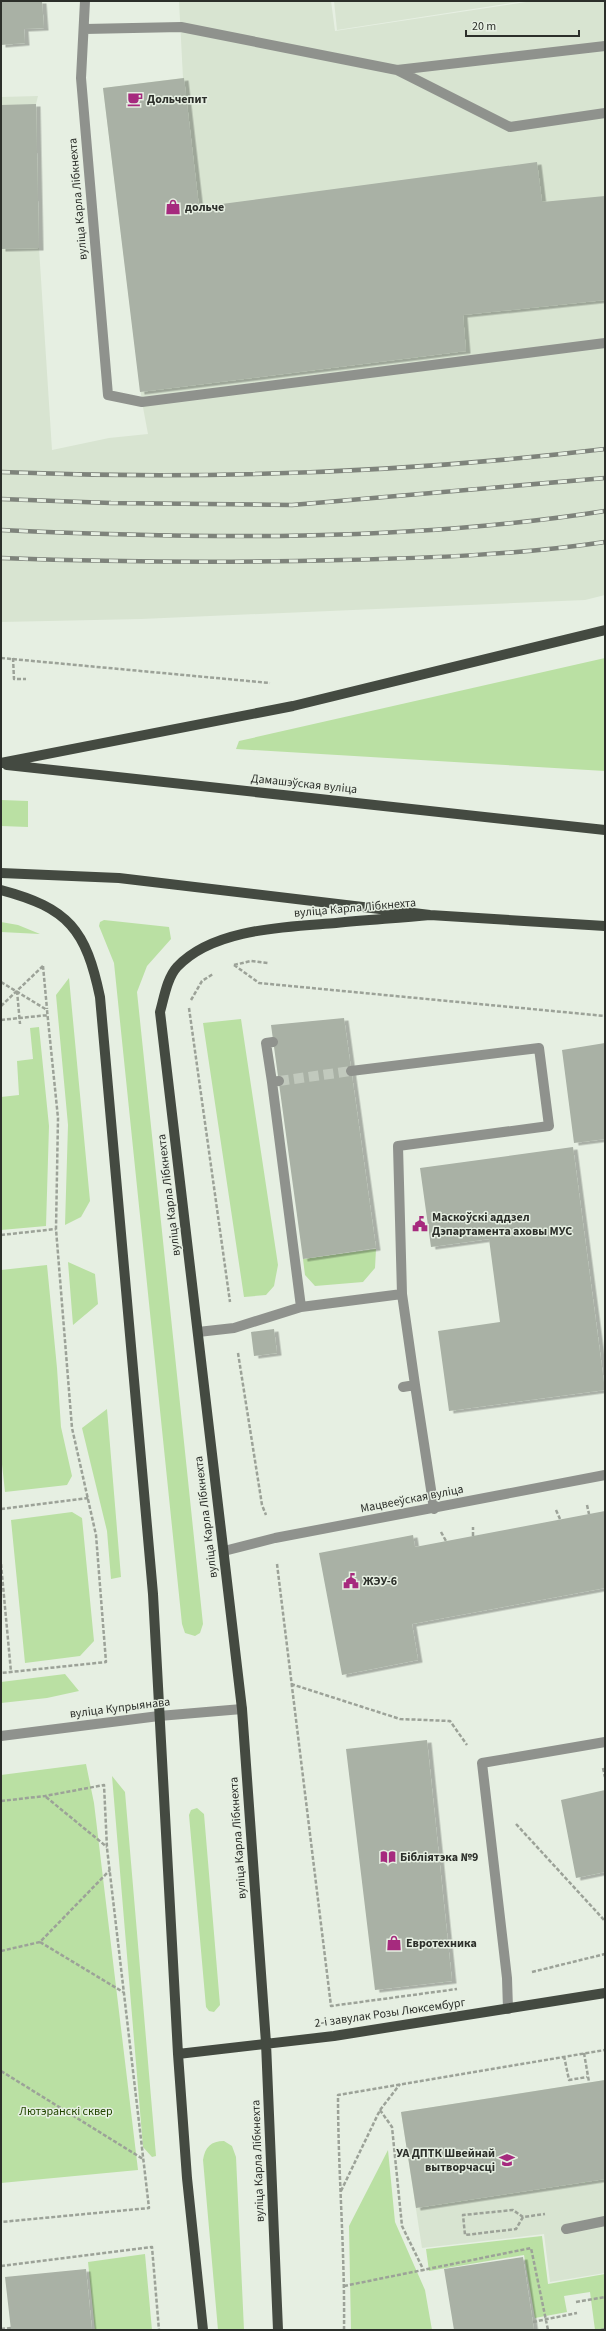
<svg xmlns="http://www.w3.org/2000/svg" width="606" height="2331" font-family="'Source Sans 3',sans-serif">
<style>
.built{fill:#d8e4d1}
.green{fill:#bae0a3}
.building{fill:#a9b1a5;filter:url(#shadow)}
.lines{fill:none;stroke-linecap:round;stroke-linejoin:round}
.minor-tunnel{stroke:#c1c9bd;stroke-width:10;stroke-dasharray:10 5;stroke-linecap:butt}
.path{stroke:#9ca298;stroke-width:2.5;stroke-dasharray:4 2;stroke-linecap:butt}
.minor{stroke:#8f928d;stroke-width:10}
.major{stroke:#444a41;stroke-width:10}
.rail-casing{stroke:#7e837b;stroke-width:4.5}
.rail{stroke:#e6efe2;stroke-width:3;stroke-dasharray:9;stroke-linecap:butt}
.labels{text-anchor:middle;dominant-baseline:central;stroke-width:3;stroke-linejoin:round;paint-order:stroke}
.poi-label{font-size:12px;font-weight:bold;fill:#2c2f2a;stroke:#e6efe2;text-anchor:start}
.street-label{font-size:12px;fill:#2c2f2a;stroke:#e6efe2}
.park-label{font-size:12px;fill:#234700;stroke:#e6efe2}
</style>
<defs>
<filter id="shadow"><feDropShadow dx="4.5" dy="2.5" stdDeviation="0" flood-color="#0004"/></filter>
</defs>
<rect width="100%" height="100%" fill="#e6efe2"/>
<path class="built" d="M179 1H331L335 31 533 1H605V595L585 600 141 619 1 622V97L38 96 36 104 39 248 52 450 109 438 148 434 142 402 103 88 183 78Z
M334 1H525L337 30Z
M605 2080V2273L550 2282 544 2234 422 2248 401 2112Z"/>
<path class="green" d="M605 658V771L236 749 239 741Z
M1 800 28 801V827L1 826Z
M104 920 169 927 171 939 147 966 137 992 203 1624 200 1633 195 1636 185 1633 182 1624 114 963 99 926 100 922Z
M1 922 18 925 40 934 1 932Z
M69 978 90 1201 81 1217 65 1225 68 1125 56 995Z
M241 1019 278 1265 274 1286 266 1295 244 1297 203 1023Z
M39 1027 49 1126 46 1226 1 1230V1097L19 1095 17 1061 33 1059 30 1028Z
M376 1249 375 1268 363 1282 315 1286 305 1275 303 1259Z
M68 1262 95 1274 98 1304 73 1325Z
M47 1265 57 1368 61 1427 72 1476 67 1485 5 1492 1 1455V1270Z
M107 1409 121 1577 111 1579 107 1531 82 1428Z
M72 1512 82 1518 94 1641 80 1656 25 1663 11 1520Z
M65 1674 79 1691 47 1698 1 1703V1682Z
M86 1764 94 1803 138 2170 1 2183V1775Z
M112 1776 125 1792 156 2156 152 2157 143 2147Z
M197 1808 204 1814 220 2005 214 2012 209 2011 206 2007 189 1815 191 1810Z
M224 2141 232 2146 236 2157 244 2330H218L203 2160C205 2147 211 2141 224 2141Z
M388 2150 395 2222 425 2290 432 2330H351L349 2226Z
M542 2236 548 2284 605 2274V2330H595L590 2292 564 2296 567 2312 535 2318 524 2255 429 2271 426 2249Z
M145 2254 152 2330H95L88 2262Z"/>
<path class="building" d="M1 1H42L44 28 24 29 25 43 1 45Z
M184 78 199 207 537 162 542 202 605 196V300L463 315 466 351 140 392 103 88Z
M36 104 39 248 1 249V105Z
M344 1018 376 1248 303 1259 271 1025Z
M605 1043V1139L574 1143 562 1050Z
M573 1147 605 1390 449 1411 438 1331 500 1322 489 1239 431 1247 420 1168Z
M274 1329 277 1353 254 1356 251 1332Z
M605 1511V1588L412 1624 418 1660 342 1675 319 1553 413 1535 415 1547Z
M427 1740 452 1981 375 1990 346 1749Z
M605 1790V1872L576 1878 561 1800Z
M605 2080V2179L416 2208 401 2112Z
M523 2257 534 2330H454L444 2269Z
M86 2269 92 2330H11L5 2277Z"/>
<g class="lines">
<path class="minor-tunnel" d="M279 1081 351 1071"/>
<path class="path" d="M1 658 270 683
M13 658 14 679H26
M234 965 251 961 268 963
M234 965 259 983 605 1016
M43 966 47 1009
M1 982 47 1010 58 1118 56 1229 72 1428 96 1535 106 1662 1 1673
M17 991 20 1024
M191 1000 202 981 213 974
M1 1006 43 966
M189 1008 230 1302
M1 1020 48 1015
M1 1235 56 1229
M238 1353 262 1505 266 1515
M587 1505 589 1514
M1 1509 89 1498
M556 1510 560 1519
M441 1532 446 1541
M473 1536V1527
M1 1564 11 1672
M277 1564 331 2006 457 1989
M291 1684 400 1719 450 1721 467 1745
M603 1768 605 1777
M46 1797 107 1847
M1 1801 45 1796 104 1785 107 1848 149 2208 1 2222
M516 1824 605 1921
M40 1942 123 1992
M1 1951 40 1942 110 1870
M532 1972 605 1954
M584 2053 589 2082
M564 2056 569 2080 587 2077
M1 2071 143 2159
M380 2110 392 2127 402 2226 424 2271
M341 2191 380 2110 400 2084
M523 2217 516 2229 465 2235 463 2215 513 2210 523 2217 545 2214
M1 2266 152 2247 159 2330
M344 2286 531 2248 548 2330
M576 2302 605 2297
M533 2322 577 2313
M1 2329 11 2328
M344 2330C345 2251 338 2173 338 2095L605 2050
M601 2330 605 2329"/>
<path class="minor" d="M85 1 81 78 108 395 142 402 605 343
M85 29 181 27 397 70 510 127 605 113
M397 70 605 46
M351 1071 539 1048 549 1126 398 1146 402 1294
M279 1081 272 1082 301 1307
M272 1082 266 1043 273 1042
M198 1332 234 1328 301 1307 402 1294 415 1385 403 1387
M415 1385 434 1509
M224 1551 275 1538 605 1475
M1 1736 159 1716 242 1709
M508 2009 507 1978 482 1763 605 1742
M566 2229 605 2221"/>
<path class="major" d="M1 763 293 706 605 630
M7 765 605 830
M1 873 119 878 430 915 605 926
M1 890C69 908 86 930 100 997L153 1594 178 2054 187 2178 203 2330
M178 2054 334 2036 605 1993
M278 2330 266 2043 242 1709 160 1012C164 998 167 978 177 967 213 928 287 927 336 923 367 920 398 918 430 915"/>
<defs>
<path id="rail" d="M1 472C202 480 405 473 605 449
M1 499 111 503 292 505 605 478
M1 530C202 539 406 542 605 511
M1 558C115 562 228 563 341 560 429 558 518 555 605 542"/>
</defs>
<use href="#rail" class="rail-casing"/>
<use href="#rail" class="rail"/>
</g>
<defs>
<symbol id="cafe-bare" viewBox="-9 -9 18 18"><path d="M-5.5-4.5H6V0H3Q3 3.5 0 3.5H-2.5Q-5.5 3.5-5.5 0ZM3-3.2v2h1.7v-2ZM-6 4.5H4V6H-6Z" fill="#a62a7e" stroke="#e6efe2" stroke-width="2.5" paint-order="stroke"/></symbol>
<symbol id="shop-bare" viewBox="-9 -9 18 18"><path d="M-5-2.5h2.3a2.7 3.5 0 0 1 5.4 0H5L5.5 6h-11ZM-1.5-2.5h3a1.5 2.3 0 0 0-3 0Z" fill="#a62a7e" stroke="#e6efe2" stroke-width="2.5" paint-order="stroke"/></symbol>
<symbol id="civic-bare" viewBox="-9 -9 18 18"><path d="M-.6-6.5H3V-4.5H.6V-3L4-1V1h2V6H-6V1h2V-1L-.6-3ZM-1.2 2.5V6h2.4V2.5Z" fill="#a62a7e" stroke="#e6efe2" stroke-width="2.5" paint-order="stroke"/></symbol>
<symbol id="library-bare" viewBox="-9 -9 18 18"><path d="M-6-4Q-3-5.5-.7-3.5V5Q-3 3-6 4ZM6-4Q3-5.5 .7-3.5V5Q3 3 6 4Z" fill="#a62a7e" stroke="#e6efe2" stroke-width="2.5" paint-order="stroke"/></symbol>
<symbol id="university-bare" viewBox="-9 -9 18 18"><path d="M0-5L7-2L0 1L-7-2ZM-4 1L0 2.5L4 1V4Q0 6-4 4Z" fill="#a62a7e" stroke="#e6efe2" stroke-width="2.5" paint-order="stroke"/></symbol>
</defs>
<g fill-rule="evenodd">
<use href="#cafe-bare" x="124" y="88" width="22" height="22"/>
<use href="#shop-bare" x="162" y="196" width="22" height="22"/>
<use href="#civic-bare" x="409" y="1213" width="22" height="22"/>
<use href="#civic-bare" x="340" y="1570" width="22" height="22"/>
<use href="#library-bare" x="377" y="1846" width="22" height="22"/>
<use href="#shop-bare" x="383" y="1932" width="22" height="22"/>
<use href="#university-bare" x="496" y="2149" width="22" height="22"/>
</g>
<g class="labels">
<g class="poi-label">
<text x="147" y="99">Дольчепит</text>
<text x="185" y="207">дольче</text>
<text x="432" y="1217">Маскоўскі аддзел<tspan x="432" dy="14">Дэпартамента аховы МУС</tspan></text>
<text x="363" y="1581">ЖЭУ-6</text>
<text x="400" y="1857">Бібліятэка №9</text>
<text x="406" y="1943">Евротехника</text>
<text x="495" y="2153" text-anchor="end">УА ДПТК Швейнай<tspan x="495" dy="14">вытворчасці</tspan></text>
</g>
<g class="street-label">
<text transform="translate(78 199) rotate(-95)">вуліца Карла Лібкнехта</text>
<text transform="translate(304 784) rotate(6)">Дамашэўская вуліца</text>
<text transform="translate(355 908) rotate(-5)">вуліца Карла Лібкнехта</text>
<text transform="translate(169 1195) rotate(-97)">вуліца Карла Лібкнехта</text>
<text transform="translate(412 1499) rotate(-11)">Мацвееўская вуліца</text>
<text transform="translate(206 1517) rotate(-97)">вуліца Карла Лібкнехта</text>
<text transform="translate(120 1708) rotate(-7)">вуліца Купрыянава</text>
<text transform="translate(238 1838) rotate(-94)">вуліца Карла Лібкнехта</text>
<text transform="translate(390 2013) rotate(-8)">2-і завулак Розы Люксембург</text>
<text transform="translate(258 2161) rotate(-92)">вуліца Карла Лібкнехта</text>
</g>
<g class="park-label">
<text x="66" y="2111">Лютэранскі сквер</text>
</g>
</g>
<rect width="606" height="2331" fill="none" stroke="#2c2f2a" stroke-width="4"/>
<path d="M466 30v6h113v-6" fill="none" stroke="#2c2f2a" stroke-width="2"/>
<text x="472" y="30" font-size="12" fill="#2c2f2a" stroke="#e6efe2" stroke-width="3" paint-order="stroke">20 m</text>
</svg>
